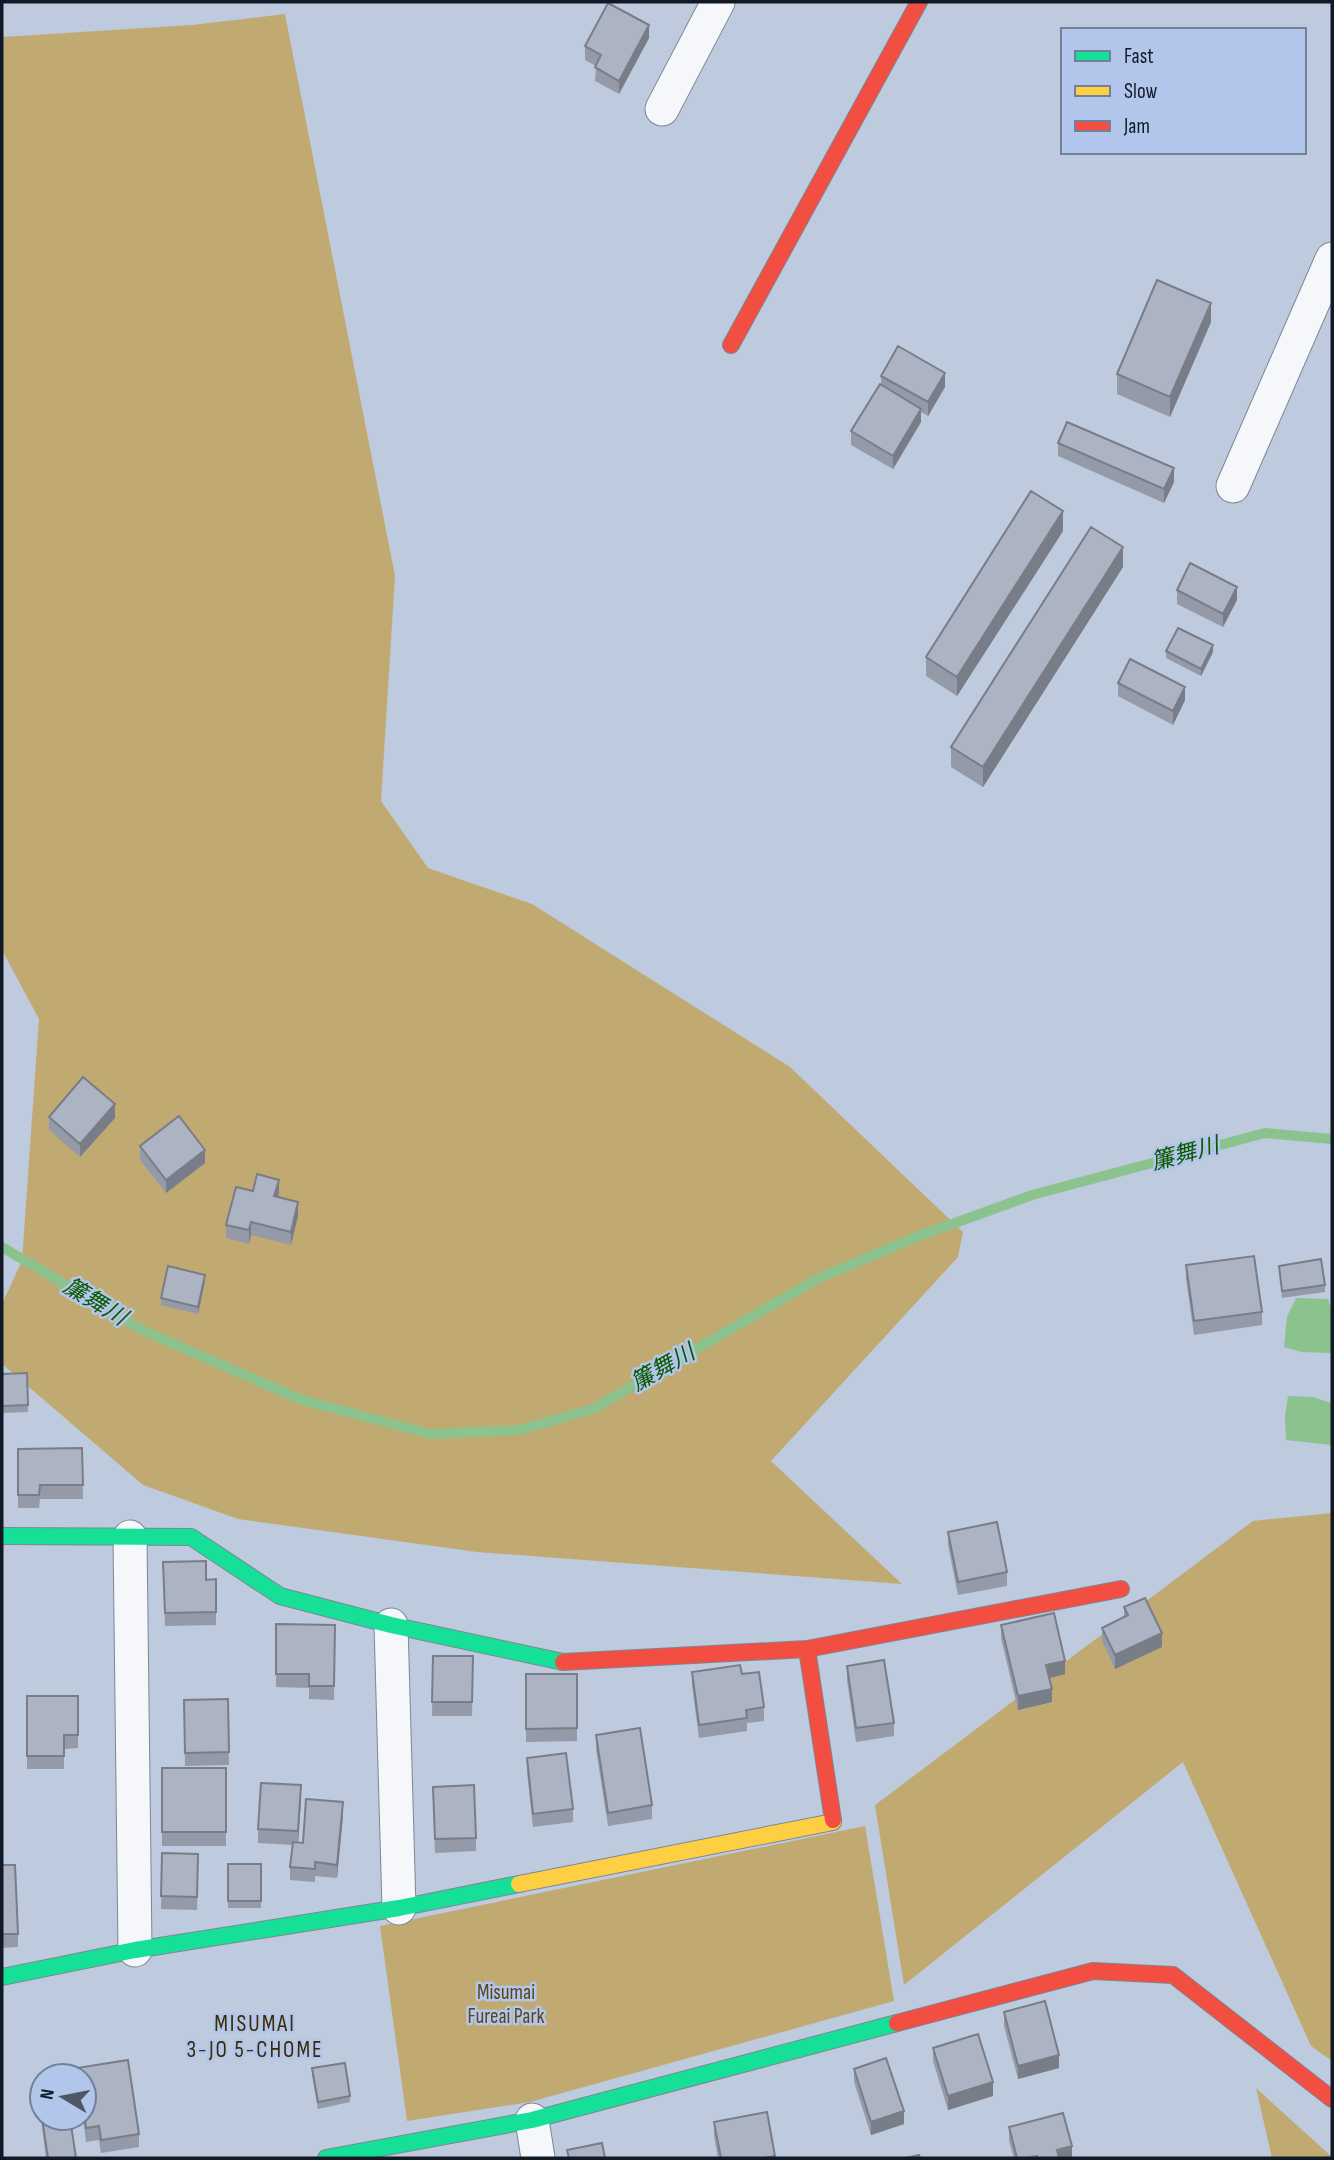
<svg xmlns="http://www.w3.org/2000/svg" width="1334" height="2160" font-family="'Sofia Sans Condensed','Noto Sans JP',sans-serif">
<style>
.green{fill:#c0aa72}
.water{fill:#8cc28d}
.lines{fill:none;stroke-linecap:round;stroke-linejoin:round}
.stream{stroke:#8cc28d;stroke-width:10}
.street-casing{stroke:#7e8694;stroke-width:35}
.fast-casing{stroke:#7e8694;stroke-width:18}
.slow-casing{stroke:#7e8694;stroke-width:18}
.jam-casing{stroke:#7e8694;stroke-width:18}
.street{stroke:#f5f7fa;stroke-width:33}
.fast{stroke:#16e098;stroke-width:16}
.slow{stroke:#ffcf43;stroke-width:16}
.jam{stroke:#f24e42;stroke-width:16}
.wall{fill:#949aa7}
.shaded-wall{fill:#787d88}
.building{fill:#acb3c2;stroke:#787d88;stroke-width:2}
.labels{text-anchor:middle;dominant-baseline:central;stroke-width:5;stroke-linejoin:round;paint-order:stroke}
.park-label{font-size:21px;fill:#5b4419;stroke:#b1c6ea}
.water-label{font-size:23px;font-style:italic;fill:#0d5800;stroke:#b1c6ea}
.neighbourhood-label{font-size:23px;letter-spacing:2px;fill:#3c2901;stroke:#b1c6ea}
</style>
<rect width="100%" height="100%" fill="#becadd"/>
<path class="green" d="M285 14 395 576 381 801 428 868 532 904 790 1067 963 1232 958 1257 771 1461 902 1584 477 1552 238 1519 143 1485 2 1364V1304L22 1261 39 1019 2 950V37L192 25Z
M1332 1513V2061L1311 2046 1183 1762 904 1985 875 1805 1253 1521Z
M865 1826 894 2001 530 2102 407 2121 380 1926Z
M1256 2088 1332 2157V2158H1272Z"/>
<path class="water" d="M1296 1298 1328 1299C1334 1314 1334 1337 1330 1353L1302 1352 1284 1347 1287 1317Z
M1288 1396 1313 1397 1331 1403V1445L1286 1440 1285 1416Z"/>
<g class="lines">
<path class="stream" d="M2 1247 142 1330 302 1400 430 1434 519 1430 593 1409 817 1279 911 1239 1032 1195 1265 1133 1332 1139"/>
<defs>
<path id="street" d="M662 109 718 2
M1233 486 1332 259
M130 1537 135 1950
M391 1625 399 1908
M532 2120 538 2158"/>
<path id="fast" d="M2 1536 191 1537 280 1596 391 1625 563 1662
M2 1977 135 1950 399 1908 519 1884
M326 2158 532 2120 897 2023"/>
<path id="slow" d="M519 1884 833 1822V1820"/>
<path id="jam" d="M731 345 919 2
M807 1649 833 1820
M563 1662 807 1649 1121 1589
M897 2023 1093 1971 1173 1975 1332 2099"/>
</defs>
<use href="#street" class="street-casing"/>
<use href="#fast" class="fast-casing"/>
<use href="#slow" class="slow-casing"/>
<use href="#jam" class="jam-casing"/>
<use href="#street" class="street"/>
<use href="#fast" class="fast"/>
<use href="#slow" class="slow"/>
<use href="#jam" class="jam"/>
</g>
<path class="wall" d="M649 38 619 94 595 81 596 66 585 60V46Z
M1211 322 1170 417 1117 394V374Z
M881 376 945 387 928 416 921 412V422L893 469 851 445V431L881 384Z
M1058 443 1174 482 1164 503 1058 456Z
M1063 531 957 696 926 676V657Z
M1123 567 983 787 951 767V747Z
M1177 590 1237 600 1223 627 1177 604Z
M1166 651 1213 652 1201 676 1166 658Z
M1118 683 1185 700 1173 725 1118 696Z
M49 1117 115 1118 80 1157 49 1130Z
M140 1146 205 1163 166 1193 140 1160Z
M253 1191 279 1193 278 1197 298 1216 291 1245 251 1235 249 1244 226 1238V1225Z
M1186 1265 1262 1312V1325L1194 1335 1186 1279Z
M1279 1266 1325 1285V1292L1282 1298Z
M205 1281 198 1314 161 1305V1298Z
M27 1373 28 1412 2 1413V1374Z
M82 1448 83 1499H40L39 1508H18V1449Z
M948 1532 1007 1572V1586L958 1595 948 1545Z
M163 1562 206 1580 216 1579V1625L165 1626Z
M1124 1607 1162 1647 1115 1669 1102 1641V1628L1124 1617Z
M276 1624 335 1625 334 1700 309 1699V1688L276 1687Z
M1001 1625 1065 1674 1049 1678 1052 1702 1018 1710 1001 1638Z
M433 1656H473L472 1716H432Z
M847 1666 894 1723V1736L856 1742 847 1680Z
M692 1672 742 1674 764 1707V1721L747 1723V1731L699 1738 692 1685Z
M526 1674H577V1741L526 1742Z
M27 1696H78V1748L64 1749V1769H27Z
M228 1699 229 1765 185 1766 184 1700Z
M596 1735 652 1805V1819L608 1826 596 1749Z
M527 1758 573 1809V1822L533 1827 527 1772Z
M162 1768H226V1846H162Z
M433 1787 476 1838V1851L435 1853Z
M301 1798 298 1842 303 1843 343 1815 337 1878 315 1876V1882L290 1880V1867L293 1845 258 1843V1829Z
M162 1853 198 1854 197 1910 161 1909Z
M228 1864H261V1908H228Z
M2 1865 18 1934V1947L2 1948Z
M1004 2012 1059 2068 1018 2079 1004 2026Z
M933 2048 993 2096 948 2110 933 2061Z
M77 2068 139 2134V2147L101 2153 99 2140 86 2142 83 2118H84V2076H77Z
M312 2068 350 2096V2102L318 2109 312 2075Z
M854 2069 904 2124 871 2135 854 2082Z
M41 2106 76 2158H46L41 2119Z
M714 2122 775 2156V2158H718L714 2136Z
M1009 2127 1072 2158H1014L1009 2141Z"/>
<path class="shaded-wall" d="M649 25V38L619 94V81Z
M1211 303V322L1170 417V397Z
M945 373V387L928 416V402Z
M921 409V422L893 469V456Z
M1174 468V482L1164 503V489Z
M1063 511V531L957 696V677Z
M1123 547V567L983 787V767Z
M1237 587V600L1223 627V614Z
M1213 645V652L1201 676V669Z
M1185 687V700L1173 725V711Z
M115 1104V1118L80 1157V1144Z
M205 1150V1163L166 1193V1180Z
M279 1180V1193L274 1210V1196Z
M298 1202V1216L291 1245V1232Z
M251 1222V1235L249 1244V1230Z
M205 1275V1281L198 1314V1307Z
M1162 1633V1647L1115 1669V1655Z
M1065 1661V1674L1046 1679V1665Z
M1052 1689V1702L1018 1710V1696Z
M301 1785V1798L298 1845V1831Z
M343 1802V1815L337 1878V1865Z
M1059 2055V2068L1018 2079V2066Z
M993 2082V2096L948 2110V2096Z
M904 2111V2124L871 2135V2122Z
M1072 2146V2158H1057V2150Z"/>
<path class="building" d="M608 3 649 25 619 81 595 67 601 55 585 46Z
M1157 280 1211 303 1170 397 1117 374Z
M898 346 945 373 928 402 881 376Z
M880 384 921 409 893 456 851 431Z
M1067 422 1174 468 1164 489 1058 443Z
M1031 491 1063 511 957 677 926 657Z
M1091 527 1123 547 983 767 951 747Z
M1190 563 1237 587 1223 614 1177 590Z
M1178 628 1213 645 1201 669 1166 651Z
M1130 659 1185 687 1173 711 1118 683Z
M83 1077 115 1104 80 1144 49 1117Z
M179 1116 205 1150 166 1180 140 1146Z
M257 1174 279 1180 274 1196 298 1202 291 1232 251 1222 249 1230 226 1225 236 1187 253 1191Z
M1254 1256 1262 1312 1194 1321 1186 1265Z
M1321 1259 1325 1285 1282 1291 1279 1266Z
M168 1266 205 1275 198 1307 161 1298Z
M27 1373 28 1405 2 1406V1374Z
M82 1448 83 1485H40L39 1495H18V1449Z
M997 1522 1007 1572 958 1582 948 1532Z
M206 1561V1580L216 1579V1612L165 1613 163 1562Z
M1145 1598 1162 1633 1115 1655 1102 1628 1128 1615 1124 1607Z
M1054 1613 1065 1661 1046 1665 1052 1689 1018 1696 1001 1625Z
M276 1624 335 1625 334 1686H309V1674H276Z
M433 1656H473L472 1702H432Z
M884 1660 894 1723 856 1728 847 1666Z
M740 1665 742 1674 759 1672 764 1707 746 1710 747 1718 699 1725 692 1672Z
M526 1674H577V1728L526 1729Z
M27 1696H78V1735H64V1756H27Z
M228 1699 229 1752 185 1753 184 1700Z
M640 1728 652 1805 608 1813 596 1735Z
M566 1753 573 1809 533 1814 527 1758Z
M162 1768H226V1832H162Z
M261 1783 301 1785 298 1831 258 1829Z
M474 1785 476 1838 435 1839 433 1787Z
M306 1799 343 1802 337 1865 315 1862V1869L290 1867 293 1842 303 1843Z
M162 1853 198 1854 197 1897 161 1896Z
M228 1864H261V1901H228Z
M2 1865H15L18 1934H2Z
M1045 2001 1059 2055 1018 2066 1004 2012Z
M978 2034 993 2082 948 2096 933 2048Z
M886 2058 904 2111 871 2122 854 2069Z
M128 2060 139 2134 101 2140 99 2126 86 2128 84 2113V2076H79L77 2068Z
M345 2063 350 2096 318 2102 312 2068Z
M767 2112 775 2156 764 2158H721L714 2122Z
M1063 2113 1072 2146 1057 2150 1059 2158H1037V2156L1026 2158H1017L1009 2127Z
M42 2118H70L76 2158H48Z
M602 2143 605 2158H569L567 2150Z
M919 2155 920 2158H906Z"/>
<g class="labels">
<g class="park-label">
<text x="506" y="1992">Misumai<tspan x="506" dy="24">Fureai Park</tspan></text>
</g>
<g class="water-label">
<text transform="translate(1185 1154) rotate(-15)">簾舞川</text>
<text transform="translate(95 1302) rotate(31)">簾舞川</text>
<text transform="translate(663 1368) rotate(-30)">簾舞川</text>
</g>
<g class="neighbourhood-label">
<text x="255" y="2024">MISUMAI<tspan x="255" dy="26">3-JO 5-CHOME</tspan></text>
</g>
</g>
<rect width="1334" height="2160" fill="none" stroke="#111926" stroke-width="7"/>
<rect x="1061" y="28" width="245" height="126" fill="#b1c6ea" stroke="#71819c" stroke-width="2"/>
<rect x="1075" y="51" width="35" height="10" fill="#16e098" stroke="#71819c" stroke-width="2"/>
<text x="1124" y="63" font-size="21" fill="#111926">Fast</text>
<rect x="1075" y="86" width="35" height="10" fill="#ffcf43" stroke="#71819c" stroke-width="2"/>
<text x="1124" y="98" font-size="21" fill="#111926">Slow</text>
<rect x="1075" y="121" width="35" height="10" fill="#f24e42" stroke="#71819c" stroke-width="2"/>
<text x="1124" y="133" font-size="21" fill="#111926">Jam</text>
<g transform="translate(63 2097) rotate(280)"><circle r="33" fill="#b1c6ea" stroke="#71819c" stroke-width="2"/>
<path d="M0-5L12 26L0 18L-12 26Z" fill="#4e5766"/>
<text y="-10" font-size="19" font-weight="bold" text-anchor="middle" fill="#111926">N</text>
</g>
</svg>
